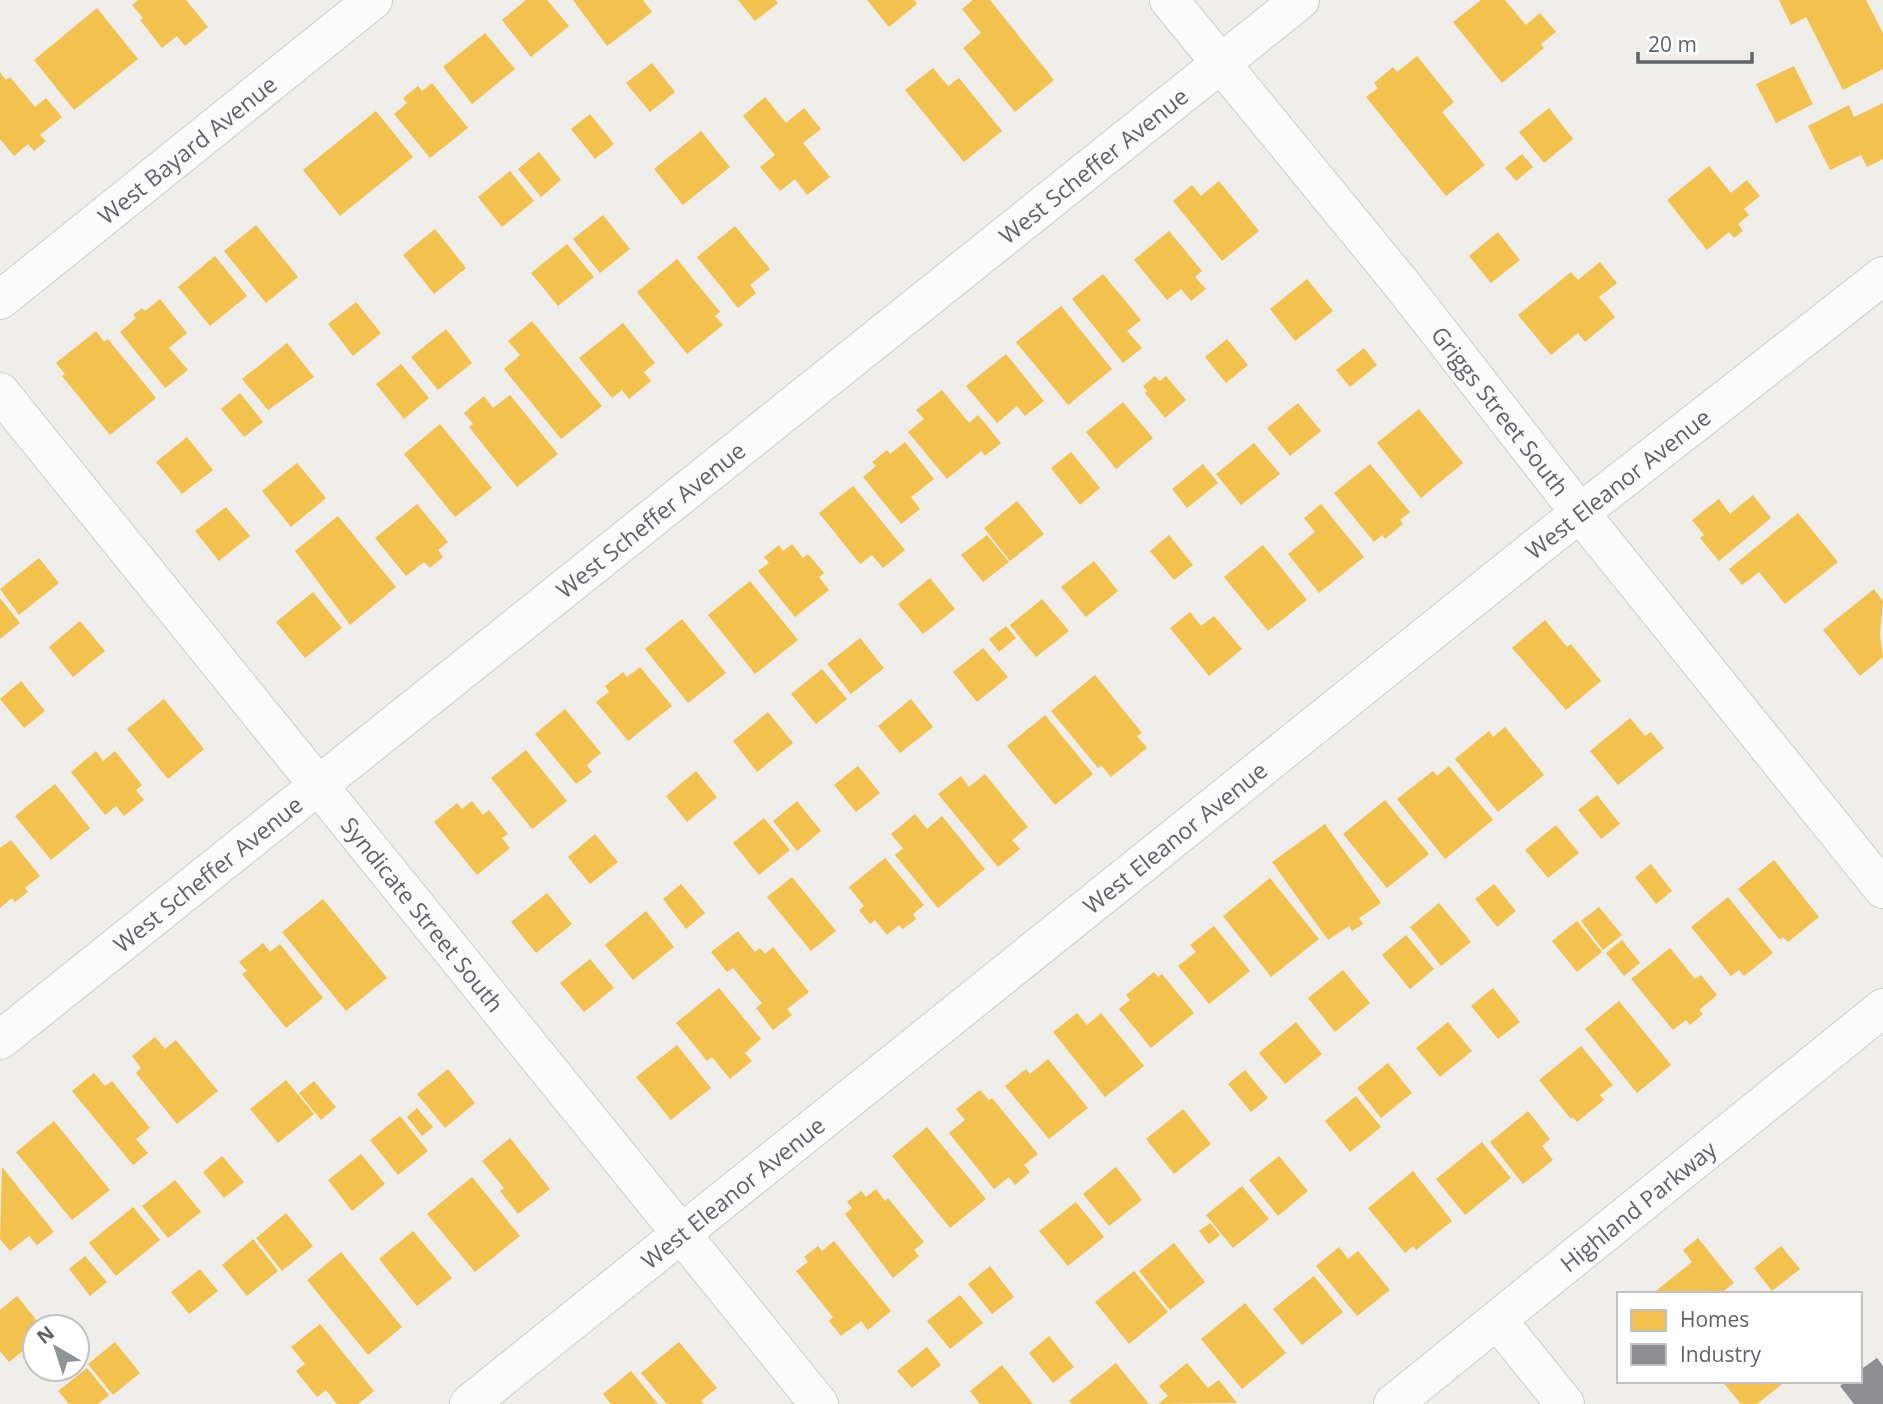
<svg xmlns="http://www.w3.org/2000/svg" width="1883" height="1404" font-family="'Open Sans',sans-serif">
<style>
.homes{fill:#f2c14e}
.industry{fill:#8d8d92}
.lines{fill:none;stroke-linecap:round;stroke-linejoin:round}
.minor-casing{stroke:#cbcccc;stroke-width:40}
.minor{stroke:#fdfcfc;stroke-width:38}
.labels{text-anchor:middle;dominant-baseline:central;stroke-width:7;stroke-linejoin:round;paint-order:stroke}
.street-label{font-size:23px;fill:#5f6368;stroke:#fff}
</style>
<rect width="100%" height="100%" fill="#efeeea"/>
<path class="homes" d="M138 0H186L208 27 185 46 177 36 162 48 140 20 143 18 132 5Z
M526 0H547L569 26 531 57 502 20Z
M573 0H643L652 12 607 46Z
M738 0H775L778 3 755 21Z
M867 0H914L917 4 889 27Z
M973 0H990L1054 80 1015 112 963 48 981 33 962 9Z
M1481 0H1505L1526 25 1540 13 1556 32 1541 44 1544 48 1502 83 1453 22Z
M1779 0H1866L1883 33V69L1843 90 1806 17 1791 25Z
M97 8 138 59 74 110 34 60Z
M485 33 515 69 472 104 443 67Z
M1417 56 1454 102 1442 112 1485 165 1446 196 1366 97 1378 88 1374 83 1393 67 1397 72Z
M652 63 675 92 650 112 626 83Z
M1794 66 1813 104 1776 123 1756 84Z
M933 68 948 86 959 78 1002 131 964 162 905 90Z
M0 72 6 80 10 77 35 107 46 98 62 117 40 135 46 141 34 151 28 144 14 156 0 139Z
M432 83 468 128 430 158 394 114 407 103 403 98 418 86 422 91Z
M765 97 786 123 804 108 821 129 803 143 830 177 807 195 795 179 780 191 760 167 775 155 743 116Z
M1883 103V159L1867 167 1861 155 1830 170 1808 126 1849 105 1854 117Z
M1549 108 1573 139 1544 163 1519 132Z
M376 111 413 157 340 216 303 170Z
M590 114 614 144 595 159 571 129Z
M701 131 730 167 683 205 654 169Z
M539 152 561 180 541 197 518 169Z
M1522 154 1533 167 1516 181 1505 168Z
M1709 166 1731 193 1747 180 1760 196 1744 209 1749 215 1738 224 1743 231 1734 238 1729 232 1707 250 1667 200Z
M510 171 534 201 502 227 478 197Z
M1219 181 1259 231 1222 261 1173 201 1192 185 1201 196Z
M603 215 630 249 600 273 573 239Z
M256 225 298 277 266 303 224 251Z
M735 226 770 269 750 285 756 293 738 308 697 257Z
M435 229 466 268 434 294 403 255Z
M1169 231 1202 271 1195 277 1206 289 1191 301 1181 289 1167 300 1134 260Z
M1498 232 1520 260 1491 283 1469 256Z
M567 244 594 277 558 306 531 273Z
M215 256 247 296 210 326 178 287Z
M677 259 720 312 715 316 723 325 687 354 637 292Z
M1600 262 1617 283 1599 297 1615 317 1585 342 1578 333 1551 355 1518 315 1571 272 1578 280Z
M1103 274 1141 320 1127 331 1142 348 1123 363 1072 299Z
M1307 279 1333 311 1295 341 1270 309Z
M160 299 187 333 169 348 188 370 165 388 120 332 136 318 133 315 142 308 145 311Z
M356 302 381 333 353 356 328 324Z
M1061 306 1112 369 1068 405 1016 342Z
M532 321 602 406 561 439 504 369 520 355 508 341Z
M623 323 655 363 644 372 651 381 629 399 622 390 612 398 579 358Z
M446 329 472 363 438 390 411 357Z
M96 331 104 342 108 339 156 398 110 435 62 376 65 374 56 363Z
M1227 339 1248 365 1226 383 1205 357Z
M287 343 314 377 268 410 242 379Z
M1364 348 1377 365 1350 387 1336 370Z
M1006 354 1044 401 1025 416 1017 406 997 423 966 386Z
M401 364 429 398 404 419 376 384Z
M1155 376 1160 381 1166 376 1186 400 1165 418 1145 393 1147 391 1143 386Z
M942 390 969 423 978 415 1001 443 985 456 981 451 947 479 908 432 924 419 916 410Z
M240 393 263 422 244 437 221 409Z
M510 395 558 454 517 487 469 427 473 424 464 413 484 396 493 408Z
M1123 402 1153 438 1116 469 1086 432Z
M1298 403 1321 431 1290 456 1267 428Z
M1419 409 1463 463 1421 498 1377 443Z
M440 424 492 488 455 517 404 454Z
M187 437 213 470 182 494 156 462Z
M905 442 934 479 911 497 920 509 901 524 863 477 876 466 872 462 887 450 890 454Z
M1254 443 1280 474 1241 505 1216 474Z
M1071 452 1100 488 1080 505 1051 468Z
M297 463 326 498 291 527 262 491Z
M1203 464 1218 483 1187 508 1172 489Z
M1370 464 1410 512 1400 520 1403 524 1385 539 1382 535 1374 542 1334 493Z
M853 486 905 550 883 568 872 555 860 564 819 513Z
M1753 495 1771 518 1719 561 1700 538 1704 535 1692 520 1719 499 1730 514Z
M1017 501 1044 534 1010 561 984 528Z
M417 504 448 542 438 550 443 557 430 568 424 562 406 576 375 538Z
M1321 504 1364 557 1319 593 1288 554 1315 532 1304 518Z
M226 507 250 536 219 561 195 531Z
M1798 513 1838 562 1785 604 1759 572 1742 585 1729 569Z
M338 516 396 587 350 625 295 551Z
M987 535 1009 562 983 582 961 555Z
M1169 535 1193 565 1174 580 1150 551Z
M792 544 803 558 808 554 824 573 819 577 829 590 795 617 758 571 769 563 764 557 779 545 783 551Z
M1263 545 1307 600 1268 631 1224 577Z
M39 558 59 583 19 615 0 589Z
M1094 561 1118 591 1086 617 1061 587Z
M930 578 955 609 923 634 898 604Z
M750 581 798 640 755 674 708 615Z
M1874 589 1883 601 1880 634 1883 657 1860 676 1823 630Z
M313 592 342 628 305 658 276 622Z
M0 598 20 623 0 639Z
M1042 599 1069 631 1036 657 1010 625Z
M1190 612 1201 626 1214 616 1242 649 1209 676 1170 628Z
M682 619 726 673 688 703 645 649Z
M1545 620 1567 647 1571 644 1601 681 1566 710 1512 648Z
M80 621 105 651 73 677 49 647Z
M1006 626 1016 638 999 652 989 639Z
M860 638 884 668 851 694 827 664Z
M983 648 1008 677 977 702 953 672Z
M640 667 672 706 628 741 596 702 609 692 605 686 623 672 627 677Z
M822 669 847 699 816 724 791 694Z
M1095 675 1142 733 1137 736 1147 748 1111 777 1101 765 1098 768 1051 711Z
M21 681 45 711 24 728 0 699Z
M164 699 204 749 168 779 127 729Z
M911 699 933 727 900 753 878 726Z
M565 709 601 753 587 765 592 772 576 784 535 734Z
M768 712 793 743 757 772 733 741Z
M1045 715 1093 774 1055 805 1007 746Z
M1630 718 1645 736 1651 732 1664 748 1618 785 1590 751Z
M1505 727 1544 775 1498 812 1455 759 1489 731 1493 737Z
M526 750 567 801 532 829 491 778Z
M96 751 103 761 115 751 142 785 136 790 144 800 124 816 116 806 105 815 71 772Z
M858 766 880 793 856 812 834 785Z
M1449 766 1493 820 1445 859 1397 799 1433 771 1437 776Z
M696 771 717 797 687 822 666 796Z
M985 774 1028 827 1012 840 1020 849 998 867 938 794 961 776 969 787Z
M55 784 90 828 51 860 15 816Z
M1597 795 1620 824 1601 839 1578 810Z
M1385 800 1429 854 1387 888 1343 834Z
M472 801 483 815 489 810 508 834 502 838 510 848 477 875 434 822 457 803 462 809Z
M797 801 821 831 797 851 773 821Z
M915 814 927 829 942 816 985 869 938 908 895 855 903 848 891 834Z
M764 818 790 850 759 875 733 843Z
M1325 824 1381 903 1359 918 1363 924 1352 931 1349 926 1328 940 1272 862Z
M1556 825 1579 853 1548 878 1525 850Z
M595 834 618 862 590 884 568 857Z
M11 840 40 876 25 888 28 892 15 902 12 898 0 908V848Z
M885 858 924 905 913 914 916 919 903 929 899 925 887 935 875 920 870 924 859 910 864 906 849 887Z
M1774 860 1819 917 1788 942 1783 937 1780 940 1738 889Z
M1651 864 1672 891 1656 904 1635 877Z
M792 877 836 931 811 951 767 897Z
M1270 878 1319 939 1271 977 1223 916Z
M681 884 705 913 686 929 663 899Z
M1494 884 1516 911 1497 927 1475 899Z
M547 893 572 924 536 953 511 922Z
M1728 897 1773 953 1744 976 1739 970 1731 976 1691 927Z
M323 899 387 978 346 1011 282 932Z
M1439 903 1471 942 1441 966 1410 927Z
M1599 907 1622 935 1603 950 1581 921Z
M646 911 674 947 633 980 605 945Z
M1577 921 1602 952 1577 972 1552 941Z
M1214 926 1250 971 1209 1004 1178 966 1196 952 1190 945Z
M738 931 755 952 760 948 765 954 773 947 809 992 787 1009 792 1015 773 1030 756 1008 762 1003 733 968 727 972 711 952Z
M1406 935 1434 969 1410 989 1382 955Z
M1622 940 1640 963 1624 976 1606 953Z
M263 943 270 952 280 944 323 998 286 1028 242 974 247 971 239 962Z
M1670 948 1695 979 1701 975 1717 995 1699 1010 1703 1014 1690 1025 1686 1020 1673 1030 1631 979Z
M590 959 614 988 584 1012 560 983Z
M1343 970 1370 1003 1335 1032 1308 998Z
M1154 972 1158 977 1162 974 1194 1013 1151 1048 1119 1009 1130 1000 1126 995Z
M719 988 761 1039 745 1053 752 1061 730 1079 712 1057 707 1061 676 1023Z
M1493 988 1520 1022 1498 1039 1471 1006Z
M1619 1001 1671 1065 1637 1093 1585 1029Z
M1077 1013 1087 1025 1101 1013 1144 1066 1105 1097 1053 1032Z
M1296 1022 1322 1054 1285 1084 1259 1053Z
M1448 1022 1472 1051 1440 1077 1416 1048Z
M155 1037 165 1049 176 1040 218 1091 177 1124 136 1073 141 1068 132 1056Z
M677 1045 711 1088 671 1120 636 1077Z
M1581 1046 1613 1085 1600 1095 1604 1100 1577 1122 1573 1117 1571 1119 1539 1080Z
M1048 1059 1088 1108 1049 1139 1005 1086 1026 1069 1030 1074Z
M1388 1063 1412 1093 1381 1118 1357 1088Z
M448 1069 475 1103 445 1128 417 1094Z
M1245 1070 1268 1098 1251 1112 1228 1084Z
M94 1073 105 1086 112 1081 150 1128 136 1139 148 1153 133 1165 72 1091Z
M286 1080 314 1114 278 1143 250 1109Z
M314 1081 336 1107 321 1120 299 1093Z
M980 1090 989 1100 992 1098 1038 1154 1024 1165 1030 1172 1015 1185 1009 1177 994 1189 949 1133 965 1120 956 1109Z
M1356 1096 1381 1127 1350 1152 1325 1121Z
M417 1108 433 1127 422 1136 407 1117Z
M1183 1109 1211 1144 1174 1174 1146 1139Z
M1528 1111 1550 1139 1542 1146 1553 1160 1523 1184 1490 1142Z
M400 1116 428 1151 398 1175 370 1140Z
M54 1121 110 1190 72 1220 16 1152Z
M927 1127 986 1199 950 1228 892 1156Z
M510 1138 550 1189 518 1214 500 1191 504 1188 482 1161Z
M1482 1142 1511 1178 1465 1215 1436 1179Z
M361 1154 385 1184 352 1211 328 1180Z
M222 1156 244 1182 224 1198 203 1172Z
M1279 1156 1308 1191 1278 1216 1249 1180Z
M2 1167 54 1232 37 1245 29 1236 10 1251 0 1239Z
M1116 1167 1142 1200 1109 1226 1083 1194Z
M1413 1171 1452 1221 1416 1250 1413 1246 1405 1253 1368 1208Z
M472 1177 520 1236 475 1272 427 1214Z
M175 1180 201 1212 168 1238 142 1206Z
M1242 1186 1269 1219 1233 1248 1206 1215Z
M876 1189 885 1201 888 1198 924 1242 914 1250 919 1256 893 1278 845 1214 852 1208 847 1202 861 1191 866 1197Z
M1076 1202 1104 1237 1068 1266 1039 1231Z
M133 1207 160 1240 116 1276 89 1243Z
M286 1213 313 1246 282 1271 256 1238Z
M1210 1223 1220 1235 1209 1244 1199 1231Z
M413 1231 452 1278 417 1306 379 1259Z
M1698 1238 1734 1283 1720 1294H1652L1692 1262 1683 1250Z
M253 1239 278 1271 247 1296 222 1265Z
M834 1241 891 1311 868 1330 861 1321 841 1336 829 1321 833 1317 796 1271 808 1262 804 1257 818 1246 822 1251Z
M1174 1243 1205 1282 1170 1310 1139 1271Z
M1781 1246 1800 1269 1772 1291 1754 1268Z
M1339 1247 1348 1259 1358 1251 1390 1290 1357 1316 1316 1266Z
M341 1252 402 1327 368 1355 307 1280Z
M85 1256 107 1282 90 1296 69 1269Z
M990 1266 1014 1297 992 1314 968 1284Z
M200 1269 218 1291 189 1314 171 1292Z
M1134 1271 1168 1312 1129 1344 1095 1302Z
M1314 1276 1343 1312 1302 1345 1273 1309Z
M960 1295 983 1323 950 1349 927 1321Z
M17 1296 42 1327H35V1341L9 1362 0 1351V1310Z
M1245 1303 1286 1353 1242 1389 1201 1339Z
M320 1324 374 1391 358 1404H337L326 1390 317 1397 296 1371 305 1364 291 1347Z
M1049 1336 1074 1367 1053 1383 1029 1353Z
M115 1342 140 1373 113 1395 88 1364Z
M679 1342 717 1388 701 1401 704 1404H667L641 1373Z
M927 1347 941 1365 912 1388 897 1371Z
M1116 1363 1149 1404H1072L1069 1401Z
M1187 1363 1208 1388 1219 1380 1237 1403 1158 1404 1168 1396 1159 1386Z
M1002 1365 1033 1404H980L970 1391Z
M87 1368 109 1395 98 1404H69L58 1391Z
M631 1371 658 1404H611L603 1394Z
M1722 1381H1786L1757 1404H1741Z"/>
<path class="industry" d="M1877 1358 1883 1366V1404H1854L1840 1386 1846 1381H1860V1370Z"/>
<g class="lines">
<defs>
<g id="minor">
<path id="s1" d="M1169 0 1404 287 1580 513 1883 889"/>
<path id="s2" d="M0 300 373 0"/>
<path id="s3" d="M0 392 819 1404"/>
<path id="s4" d="M0 1040 1300 0"/>
<path d="M1498 1321 1565 1404"/>
<path id="s5" d="M469 1404 1548 538 1883 276"/>
<path id="s6" d="M1393 1404 1883 1008"/>
</g>
</defs>
<use href="#minor" class="minor-casing"/>
<use href="#minor" class="minor"/>
</g>
<g class="labels">
<g class="street-label">
<text stroke="none"><textPath href="#s2" startOffset="240">West Bayard Avenue</textPath></text>
<text stroke="none"><textPath href="#s4" startOffset="1400">West Scheffer Avenue</textPath></text>
<text stroke="none"><textPath href="#s1" startOffset="528">Griggs Street South</textPath></text>
<text stroke="none"><textPath href="#s5" startOffset="1472">West Eleanor Avenue</textPath></text>
<text stroke="none"><textPath href="#s4" startOffset="833">West Scheffer Avenue</textPath></text>
<text stroke="none"><textPath href="#s5" startOffset="905">West Eleanor Avenue</textPath></text>
<text stroke="none"><textPath href="#s4" startOffset="266">West Scheffer Avenue</textPath></text>
<text stroke="none"><textPath href="#s3" startOffset="672">Syndicate Street South</textPath></text>
<text stroke="none"><textPath href="#s5" startOffset="338">West Eleanor Avenue</textPath></text>
<text stroke="none"><textPath href="#s6" startOffset="315">Highland Parkway</textPath></text>
</g>
</g>
<rect x="1617" y="1292" width="245" height="91" fill="#ffffff" stroke="#bfc1c3" stroke-width="2"/>
<rect x="1631" y="1310" width="35" height="21" fill="#f2c14e" stroke="#bfc1c3" stroke-width="2"/>
<text x="1680" y="1327" font-size="21" fill="#5f6368">Homes</text>
<rect x="1631" y="1344" width="35" height="21" fill="#8d8d92" stroke="#bfc1c3" stroke-width="2"/>
<text x="1680" y="1362" font-size="21" fill="#5f6368">Industry</text>
<g transform="translate(56 1348) rotate(321)"><circle r="33" fill="#ffffff" stroke="#bfc1c3" stroke-width="2"/>
<path d="M0-5L12 26L0 18L-12 26Z" fill="#919496"/>
<text y="-10" font-size="19" font-weight="bold" text-anchor="middle" fill="#5f6368">N</text>
</g>
<path d="M1638 52v10h114v-10" fill="none" stroke="#5f6368" stroke-width="3.5"/>
<text x="1648" y="52" font-size="21" fill="#5f6368" stroke="#ffffff" stroke-width="5" paint-order="stroke">20 m</text>
</svg>
